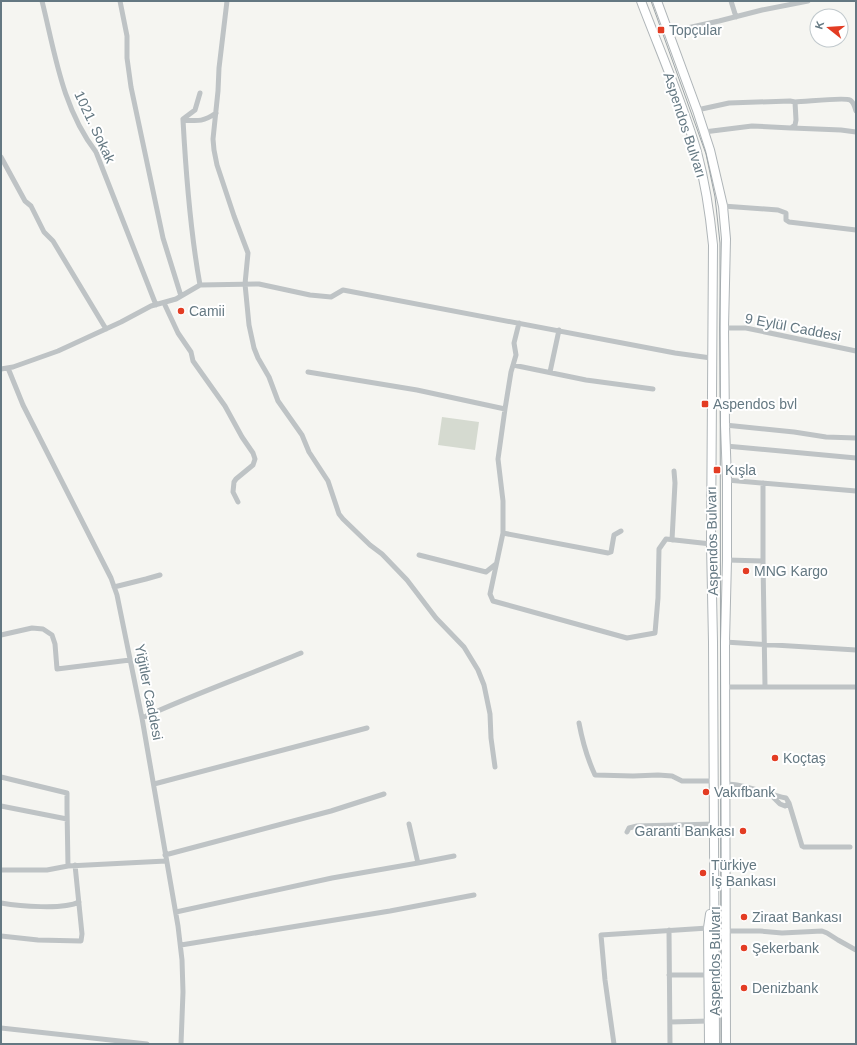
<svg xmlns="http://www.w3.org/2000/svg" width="857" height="1045" font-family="Arial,sans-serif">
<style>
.green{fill:#d5dad0}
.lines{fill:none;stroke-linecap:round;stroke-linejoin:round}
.primary-casing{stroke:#afb5b8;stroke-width:10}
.street{stroke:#bec3c5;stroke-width:5}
.primary{stroke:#fff;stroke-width:8}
.tram{stroke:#9da5a9;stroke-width:1}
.poi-dot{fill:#e33c23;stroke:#fff;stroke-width:1.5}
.labels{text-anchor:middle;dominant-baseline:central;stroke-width:4;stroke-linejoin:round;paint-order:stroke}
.poi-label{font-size:14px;fill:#647882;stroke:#fff;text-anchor:start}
.street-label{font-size:14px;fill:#647882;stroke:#fff}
</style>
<rect width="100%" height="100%" fill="#f5f5f1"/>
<path class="green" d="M442 417 479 422 475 450 438 445Z"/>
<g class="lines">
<defs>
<path id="primary" d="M641 1C660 51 682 101 697 152 705 182 710 214 713 245L711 544 713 642 715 1044
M657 1 697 110 710 150 723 206 726 239 724 328 725 425 727 480V560L725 642 726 1044
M709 1044 708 928 710 914"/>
</defs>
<use href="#primary" class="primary-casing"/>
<path class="street" d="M42 1C55 53 62 108 96 152L156 305
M120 1 127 36V58L131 87 163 238 181 296
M227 1 219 68 218 91 213 139 214 150 217 165 234 216 248 253 245 284 249 325 254 348 258 358 269 377 278 401 302 435 309 452 328 481 339 514 343 519 370 545 382 554 407 580 436 618 464 647 478 670 484 685 490 714 491 738 495 767
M731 1 736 17
M669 32 719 21 762 10 808 1
M697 110 729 103 790 101 795 102C805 102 843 97 850 100 854 102 855 108 856 111
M183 119 195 110 200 93
M792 128 841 130 856 132
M704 132 752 126 791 128 795 125 796 120 795 102
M1 157 25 201 31 206 44 232 53 241 106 329
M723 206 778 210 786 213V220L789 222 856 230
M200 285C190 230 186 175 183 120 198 121 203 122 216 113
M164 303 178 333 191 352 193 361 225 406 242 437 253 453 255 459 253 465 236 479 234 482 233 492 238 502
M724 328H746L856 351
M513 365 586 380 653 389
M8 368 23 405 111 578 117 595 142 718 178 926 182 960 183 992 181 1044
M1 369 13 367 58 351 121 322 151 306 176 299 200 285 259 284 310 295 331 297 343 290 675 353 711 358
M308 372 417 390 505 409
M550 372 559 330
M725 425 794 432 826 437 856 438
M726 446 856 458
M727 480 856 491
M621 531 614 535 611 552 608 553 503 533 490 594 493 601 627 638 655 633 658 598 659 549 666 539 711 544
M503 533V501L498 459 505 409 511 372 516 355 514 343 519 323
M672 540 675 483 674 471
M419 555 486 572 496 564
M727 560 763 561 765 687
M763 561V483
M114 587 146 579 160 575
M1 635 32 628 43 629 52 635 55 644 57 669 130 660
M725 642 856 650
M725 687H856
M142 718C194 694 248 675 301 653
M579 723C582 739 588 760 595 775L633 776 658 775 672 776 682 781H714
M1 777 67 793V809L68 866
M154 784 367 728
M726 784C746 784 766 794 786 798L789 803 785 806 780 804 771 795
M789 803 802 846 804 847H850
M1 806 67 819
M409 824 418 863 454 856
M627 832 629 828 637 826 714 824
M165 855 331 811 384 794
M1 870H47L68 866 166 861
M1 903C19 906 63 910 79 902
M176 912 332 878 418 863
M669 930 670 1044
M731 931H760L782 933 822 931 827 933 838 940 856 950
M1 936 38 940 81 941 82 934 75 865
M181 945 390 911 474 895
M669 975H709
M670 1022 709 1021
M1 1028 147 1044
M614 1044 605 980 601 935 708 928"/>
<use href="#primary" class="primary"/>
<path class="tram" d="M651 1 706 154 715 197 720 243 721 1044"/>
</g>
<g class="poi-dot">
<rect x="657" y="26" width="8" height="8" rx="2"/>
<circle cx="181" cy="311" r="4"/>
<rect x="701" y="400" width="8" height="8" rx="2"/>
<rect x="713" y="466" width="8" height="8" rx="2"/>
<circle cx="746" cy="571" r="4"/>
<circle cx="775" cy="758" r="4"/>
<circle cx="706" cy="792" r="4"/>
<circle cx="743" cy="831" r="4"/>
<circle cx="703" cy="873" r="4"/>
<circle cx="744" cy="917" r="4"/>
<circle cx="744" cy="948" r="4"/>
<circle cx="744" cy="988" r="4"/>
</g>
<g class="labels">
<g class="poi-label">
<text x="669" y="30">Topçular</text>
<text x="189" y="311">Camii</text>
<text x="713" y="404">Aspendos bvl</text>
<text x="725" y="470">Kışla</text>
<text x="754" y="571">MNG Kargo</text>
<text x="783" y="758">Koçtaş</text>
<text x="714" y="792">Vakıfbank</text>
<text x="735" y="831" text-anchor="end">Garanti Bankası</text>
<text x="711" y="865">Türkiye<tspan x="711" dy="16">İş Bankası</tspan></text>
<text x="752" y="917">Ziraat Bankası</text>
<text x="752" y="948">Şekerbank</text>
<text x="752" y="988">Denizbank</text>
</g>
<g class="street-label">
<text transform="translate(685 125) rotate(72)">Aspendos Bulvarı</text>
<text transform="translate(95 127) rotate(65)">1021. Sokak</text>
<text transform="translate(793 327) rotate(11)">9 Eylül Caddesi</text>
<text transform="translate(712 541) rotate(-91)">Aspendos Bulvarı</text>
<text transform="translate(149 692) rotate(79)">Yiğitler Caddesi</text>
<text transform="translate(715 961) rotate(-90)">Aspendos Bulvarı</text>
</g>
</g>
<rect width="857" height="1045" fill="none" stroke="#647882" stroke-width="4"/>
<g transform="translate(829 28) rotate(287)"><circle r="19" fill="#ffffff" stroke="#c1c9cd"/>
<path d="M0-3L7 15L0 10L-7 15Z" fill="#e33c23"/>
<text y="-6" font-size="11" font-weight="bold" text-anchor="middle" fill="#647882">K</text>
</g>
</svg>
